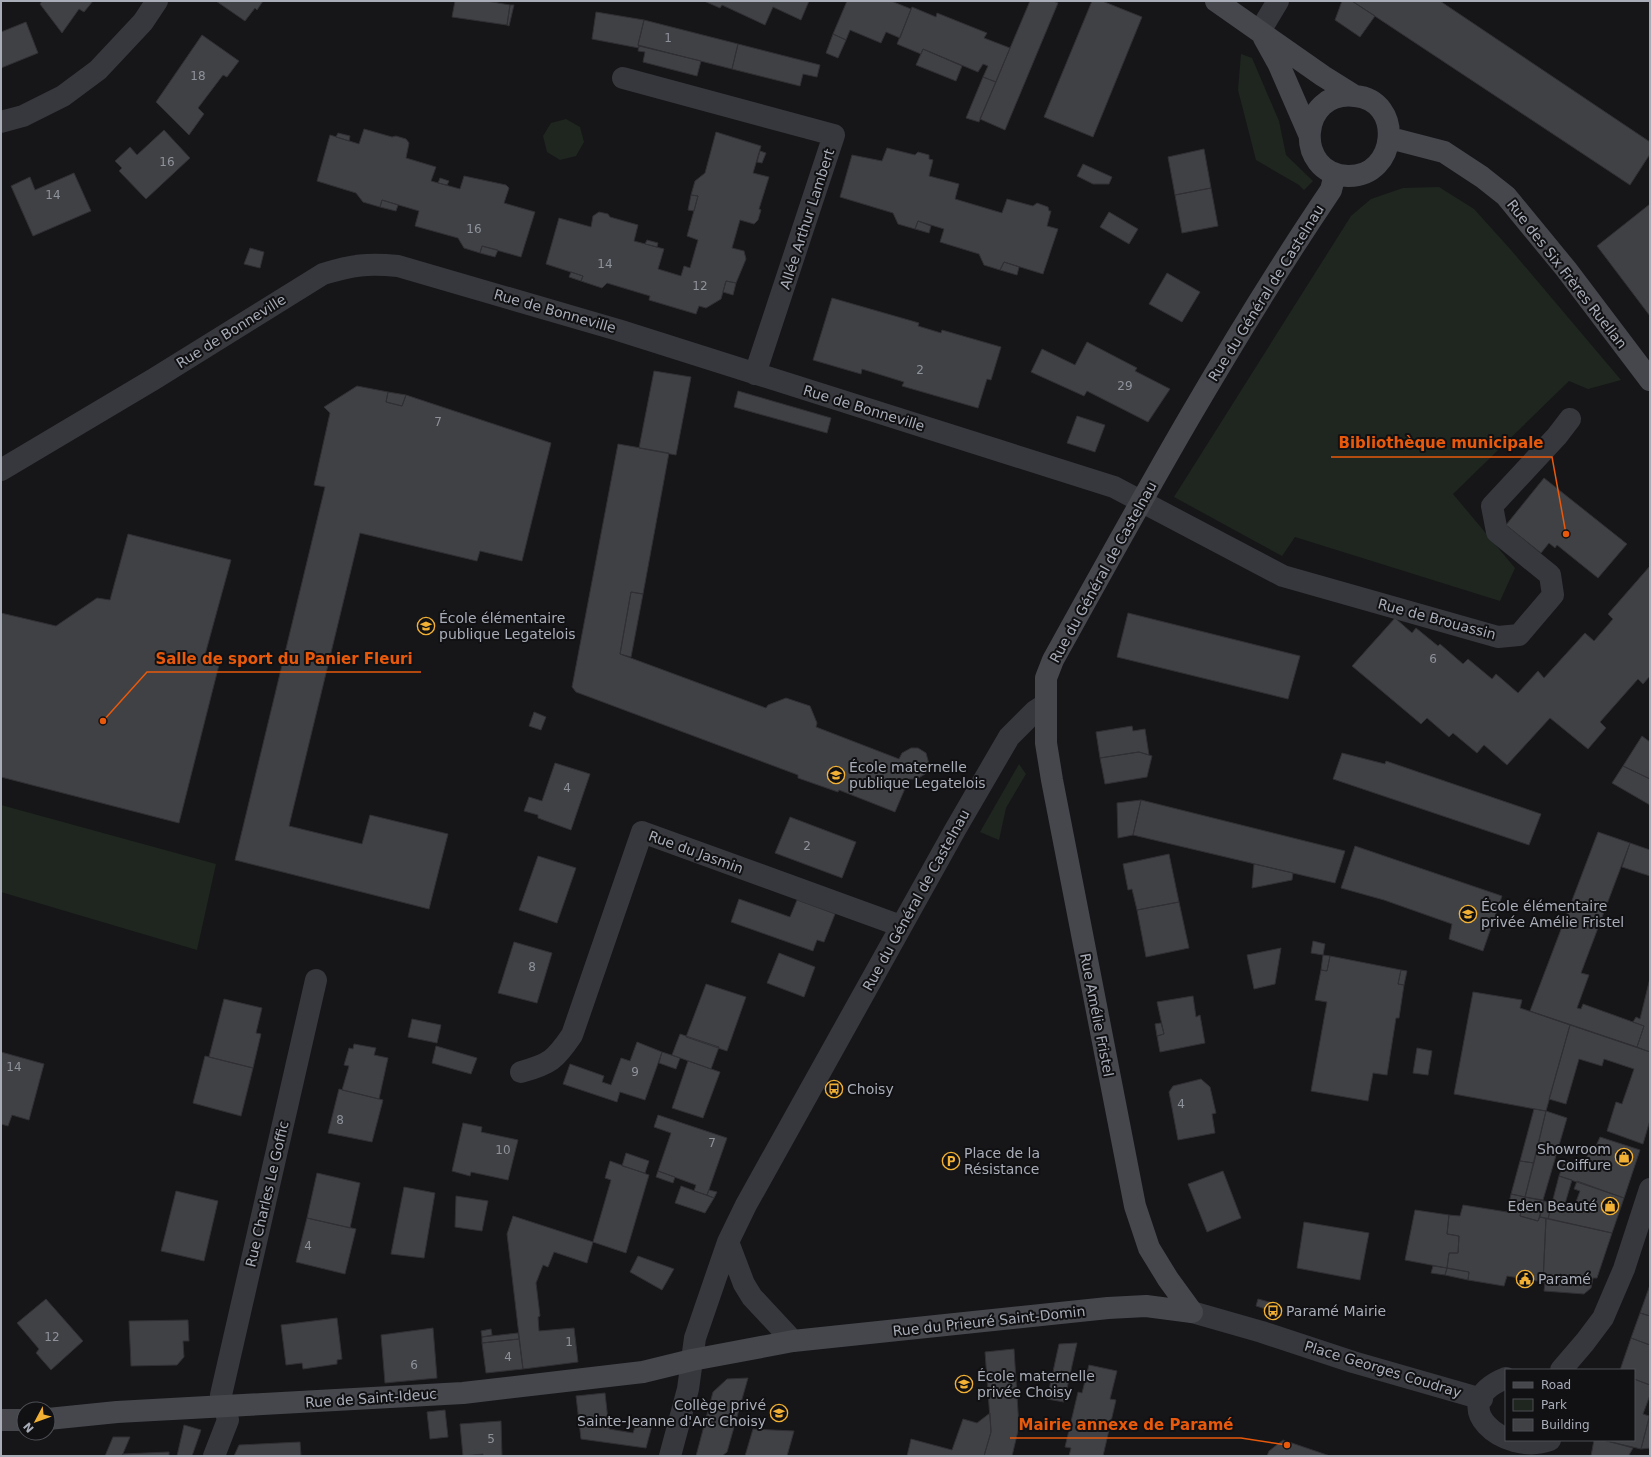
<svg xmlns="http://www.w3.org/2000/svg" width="1651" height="1457" font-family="'DejaVu Sans',sans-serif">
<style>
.green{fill:#1e261f}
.building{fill:#404145;stroke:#303034}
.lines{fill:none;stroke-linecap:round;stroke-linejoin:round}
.street{stroke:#37383d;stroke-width:22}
.secondary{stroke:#45474d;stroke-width:22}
.labels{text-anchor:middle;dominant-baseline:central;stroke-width:4;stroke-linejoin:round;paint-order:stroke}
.number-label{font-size:12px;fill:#8e929b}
.street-label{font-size:14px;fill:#a8adb8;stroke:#111113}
.poi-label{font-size:14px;fill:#a8adb8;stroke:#111113;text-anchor:start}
.leader{fill:none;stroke:#e8590c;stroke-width:1.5}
.callout-dot{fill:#e8590c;stroke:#111113;stroke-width:1.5}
.callout-label{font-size:15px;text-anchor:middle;font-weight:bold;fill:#e8590c;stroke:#111113;stroke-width:4;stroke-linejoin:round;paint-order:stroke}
</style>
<rect width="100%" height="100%" fill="#161618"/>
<path class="green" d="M1241 54 1252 58 1279 121 1286 155 1313 181 1304 190 1299 185 1256 160 1238 90Z
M566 119 580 127 584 142 576 156 560 160 547 152 543 136 551 123Z
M1439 187 1474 209 1511 250 1621 380 1588 389 1569 381 1453 494 1515 568 1500 601 1295 537 1282 556 1174 497 1351 216 1371 199 1403 188Z
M1019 764 1026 774 1006 808 999 840 980 832Z
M1 805 216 864 197 950 1 892Z"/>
<path class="building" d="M42 1H93L84 12 79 9 62 33 40 4Z
M216 1H263L257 10 255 8 245 21Z
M455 1H486L510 5 507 25 452 17Z
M704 1H809L801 20 773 7 765 25 722 5 720 8Z
M847 1H891L911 9 900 38 886 32 881 43 850 30 846 40 833 34Z
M1030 1H1053L1058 3 1005 130 980 119Z
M1092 1H1102L1142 17 1093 137 1044 117Z
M1342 1H1352L1375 16 1360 37 1335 20Z
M1352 1H1440L1650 142V154L1630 185Z
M510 5H514L509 26 507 25Z
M912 7 936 17 937 13 987 33 984 38 1010 48 996 82 983 77 988 66 983 64 978 72 923 49 921 54 897 44Z
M596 12 644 20 638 45 639 48 592 39Z
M644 20 738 44 732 69 638 45Z
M26 22 38 53 1 68V32Z
M833 34 846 40 838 58 826 53Z
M202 35 239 61 227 77 223 75 198 108 204 114 189 135 156 102Z
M738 44 820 65 817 77 803 74 800 86 732 69Z
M639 46 701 61 697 76 643 62 645 52 638 51Z
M923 49 962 66 956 81 916 65Z
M983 77 996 82 979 122 966 118Z
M364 129 392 137 396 136 406 139 409 143 406 158 436 167 431 181 460 189 464 176 506 185 509 188 504 203 535 212 521 257 482 246 480 253 464 248 458 238 415 226 419 211 382 200 380 207 363 202 356 193 317 181 330 135 359 144Z
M164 130 190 158 146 199 119 171 122 168 115 161 130 147 137 155Z
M716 132 761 146 753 173 769 177 759 209 761 210 758 220 754 224 740 220 732 248 744 251 746 259 736 283 726 281 721 299 706 308 699 306 696 314 649 300 650 296 607 283 602 288 581 281 583 276 546 264 559 218 591 227 593 216 599 212 608 214 610 217 638 225 634 241 664 249 658 269 681 276 684 266 690 268 698 240 687 236 698 196 691 195 695 181 705 173Z
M338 133 350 136 349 141 336 137Z
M887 148 915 155 918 152 929 155V159L933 160 929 176 959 184 955 199 1002 213 1007 199 1033 206 1037 203 1048 207 1049 211H1051L1047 226 1058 229 1043 274 1004 262 1000 270 984 265 979 254 940 242 944 229 918 221 915 229 898 224 893 213 840 197 852 155 882 161Z
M1204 149 1211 188 1175 195 1168 157Z
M760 151 766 153 762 163 757 162Z
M1083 164 1112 177 1109 184H1093L1077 176Z
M74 173 91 211 33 236 11 186 30 177 35 190Z
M440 178 449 181 447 185 438 183Z
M1211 188 1218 226 1182 233 1175 195Z
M691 195 698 196 694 211 688 210Z
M382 200 398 205 396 211 380 207Z
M1650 204V316L1597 246Z
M1109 212 1138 229 1129 244 1100 227Z
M918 221 931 226 929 233 915 229Z
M647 240 658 243 657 247 645 244Z
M482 246 498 250 495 257 480 253Z
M250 248 264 252 260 268 244 264Z
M1004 262 1019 267 1017 275 1000 270Z
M571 272 583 276 581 281 569 277Z
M1167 273 1200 292 1182 322 1149 304Z
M726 281 736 283 733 295 723 292Z
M832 298 919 323 918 326 941 333 942 330 1001 347 991 380 987 379 978 408 902 386 904 382 862 369 861 374 813 360Z
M1087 342 1137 368 1135 371 1170 389 1148 422 1087 391 1084 396 1031 372 1042 349 1075 365Z
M654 371 691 377 676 455 639 448Z
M357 386 388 392 386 402 402 406 406 395 551 443 522 561 480 551 477 561 360 533 289 826 362 844 370 815 448 834 429 909 235 860 325 487 314 485 330 413 324 407Z
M738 391 831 418 827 433 734 407Z
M388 392 406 395 402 406 386 402Z
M1077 416 1105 425 1095 452 1067 443Z
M618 444 669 453 643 594 631 592 620 654 766 708 768 705 786 698 810 706 817 723 816 727 899 759 902 753 911 748H918L926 753 929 764 925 774 917 779H909L895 812 839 790 838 792 798 778V775L576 692 572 687Z
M1544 478 1627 544 1598 578 1557 545 1555 548 1549 543 1541 553 1506 525Z
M128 534 231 560 203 662 219 665 179 823 1 777V613L56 626 97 598 110 600Z
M1650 566V676L1643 684 1638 679 1600 722 1606 728 1588 749 1550 718 1507 765 1484 745 1477 753 1453 733 1449 737 1427 718 1421 724 1352 666 1395 618 1412 633 1416 628 1438 646 1440 644 1463 664 1468 659 1492 679 1496 674 1518 693 1538 671 1544 678 1585 633 1594 641 1613 619 1608 614Z
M631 592 643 594 631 657 620 654Z
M1128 613 1300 656 1288 699 1117 657Z
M534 712 546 717 541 730 529 726Z
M1132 726 1133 731 1145 729 1149 755 1139 752 1132 753 1100 758 1096 732Z
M1642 736 1650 742V779L1623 766Z
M1139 752 1152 756 1147 777 1105 784 1100 758Z
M1342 753 1385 764 1386 761 1541 814 1529 845 1333 779Z
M555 763 590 774 571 830 538 818V815L524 811 529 797 542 801Z
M1623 766 1650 779V805L1612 783Z
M1141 800 1345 851 1335 883 1133 835Z
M1141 800 1133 835 1118 838 1117 803Z
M790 817 856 842 842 878 775 853Z
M1598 832 1630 843 1581 973 1589 975 1577 1008 1581 1009 1583 1004 1644 1026 1637 1047 1530 1011Z
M1630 843 1650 850V876L1622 867Z
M1355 846 1502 896 1483 951 1449 939 1452 924 1384 900 1341 888Z
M1169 854 1179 902 1137 910 1132 889 1128 890 1123 864Z
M538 856 576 868 557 923 519 910Z
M1254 864 1293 873 1292 880 1252 888Z
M739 899 790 917 797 900 835 914 824 942 817 940 813 951 731 922Z
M1179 902 1189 948 1146 957 1137 910Z
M1313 941 1325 944 1323 955 1311 953Z
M514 942 552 953 537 1003 498 993Z
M1281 948 1275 984 1254 989 1247 955Z
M779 953 815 967 804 997 767 983Z
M1323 955 1330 956 1327 971 1321 970Z
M1330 956 1401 970 1398 984 1404 985 1399 1018H1396L1387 1075 1373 1073 1368 1101 1311 1091 1327 1002 1315 1000 1321 970 1327 971Z
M1401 970 1407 971 1404 985 1398 984Z
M1650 978V1052L1637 1047 1644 1026 1633 1022 1636 1017 1640 1019Z
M706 984 746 997 727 1051 686 1037Z
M1473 992 1522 1000 1520 1008 1570 1025 1546 1111 1454 1094Z
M1193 996 1196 1017 1200 1015 1205 1043 1160 1052 1157 1036 1164 1034 1157 1002Z
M224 999 262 1008 256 1033 261 1034 253 1068 209 1057Z
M412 1019 441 1025 437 1043 408 1037Z
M1161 1023 1164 1034 1157 1036 1155 1024Z
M1570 1025 1650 1052V1120L1643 1144 1607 1131 1616 1102 1622 1104 1634 1069 1604 1059 1602 1066 1579 1059 1566 1104 1549 1099Z
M680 1034 719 1047 711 1069 672 1055Z
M637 1042 662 1052 645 1100 620 1092 617 1102 563 1084 570 1064 604 1076 602 1082 611 1085 621 1058 630 1061Z
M354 1044 376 1048 374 1055 388 1058 379 1099 342 1090 349 1066 344 1065 349 1048 353 1049Z
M436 1046 477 1058 471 1074 432 1063Z
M1417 1048 1432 1051 1428 1075 1413 1073Z
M1 1052 44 1064 29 1120 12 1115 8 1126 1 1124Z
M662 1052 680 1058 676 1069 659 1063Z
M205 1056 253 1068 241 1116 193 1103Z
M688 1061 720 1072 703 1118 672 1108Z
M1201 1079 1210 1087 1216 1113 1212 1114 1215 1133 1178 1140 1169 1092 1173 1086Z
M339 1089 383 1100 372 1142 328 1133Z
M1534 1109 1546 1111 1534 1163 1520 1161Z
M1546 1111 1567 1118 1543 1200 1525 1197Z
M658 1115 727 1138 707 1195 694 1191 696 1185 658 1171 671 1133 654 1127Z
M463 1123 482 1127 481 1132 518 1140 508 1180 471 1172 470 1176 452 1171Z
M1600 1137 1640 1150 1624 1198 1559 1176 1565 1160 1588 1167 1591 1161 1586 1159 1589 1152 1593 1153Z
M626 1153 649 1161 645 1173 622 1166Z
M610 1161 649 1175 626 1253 593 1242 611 1180 605 1178Z
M1520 1161 1534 1163 1525 1197 1511 1194Z
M658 1171 675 1177 673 1183 656 1177Z
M1223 1171 1241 1218 1207 1232 1188 1184Z
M317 1173 360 1183 350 1228 307 1218Z
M1559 1176 1572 1180 1564 1207 1552 1203Z
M1577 1181 1624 1198 1612 1233 1548 1219 1552 1203 1573 1210 1580 1191 1574 1189Z
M681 1186 714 1198 705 1213 675 1203Z
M404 1187 435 1193 424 1258 391 1254Z
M709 1190 717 1192 714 1198 707 1195Z
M176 1191 218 1201 204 1261 161 1251Z
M1511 1194 1525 1197 1520 1216 1538 1221 1540 1217 1546 1218 1543 1282 1507 1276 1504 1286 1468 1280 1469 1272 1447 1268 1449 1253H1458L1459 1236 1447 1234 1449 1215 1460 1216 1463 1205 1507 1212Z
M456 1196 488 1201 482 1231 455 1227Z
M1525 1197 1544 1201 1538 1221 1520 1216Z
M1544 1201 1552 1203 1548 1219 1540 1217Z
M1415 1210 1449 1215 1447 1234 1459 1236 1458 1253H1449L1447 1268 1405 1260Z
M513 1216 593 1242 587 1263 554 1252 548 1267 543 1265 536 1283 540 1316 538 1317 539 1331 574 1328 578 1362 523 1369 507 1234Z
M307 1218 356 1229 345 1274 296 1262Z
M1546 1218 1612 1233 1597 1278H1593L1591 1288 1584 1294 1544 1291 1545 1283 1543 1282Z
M1304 1222 1369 1233 1360 1280 1297 1268Z
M638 1256 674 1269 662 1290 630 1272Z
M1433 1266 1447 1268 1445 1275 1431 1273Z
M1447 1268 1469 1272 1468 1280 1445 1275Z
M1650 1285V1316L1640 1313Z
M46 1299 83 1341 51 1370 36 1353 39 1349 17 1323Z
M1258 1299 1277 1304 1275 1312 1256 1306Z
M1640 1313 1650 1316V1345L1631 1338Z
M337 1318 342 1359 337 1360V1364L303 1369 302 1363 286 1365 281 1325Z
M188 1320 189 1341H183L184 1357 177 1365 131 1366 129 1321Z
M433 1328 437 1378 385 1383 381 1335Z
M491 1329 492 1335 482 1337 481 1331Z
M518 1333 519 1339 482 1343V1337Z
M1631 1338 1650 1345V1385L1634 1379V1370H1620Z
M519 1339 523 1369 486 1373 482 1343Z
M1077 1343 1064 1402 1047 1399 1059 1344Z
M1014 1349 1019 1427 1012 1456H984L991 1432 985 1352Z
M1089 1365 1117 1371 1110 1399 1116 1400 1103 1456H1069L1071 1448 1065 1447 1078 1392 1082 1393Z
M748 1378 727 1452 722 1456H696L713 1392 727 1379Z
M1634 1379 1650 1385V1395L1643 1414 1649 1416V1418L1641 1449 1603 1440H1634Z
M605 1393 609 1429 633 1433 637 1421 653 1422 646 1448 581 1439 576 1396Z
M445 1410 448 1437 430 1439 427 1412Z
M990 1413 991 1432 984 1456H907L911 1439 952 1450 963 1419 977 1423Z
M1649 1418 1650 1448 1641 1449Z
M501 1421 502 1456H483V1454L463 1456 460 1424Z
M184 1425 201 1430 192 1456H177Z
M753 1429 794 1431 787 1456H745Z
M113 1437H130L122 1456H105Z
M1283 1440 1330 1456H1267L1269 1451Z
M1594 1440H1603L1633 1448 1629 1455 1634 1456H1591Z
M300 1442 301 1456H234L239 1445Z
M169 1452V1456H122L123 1454Z"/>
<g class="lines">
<path class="street" d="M1260 31 1278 1
M623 78 834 135 755 374
M1 122 23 116 63 96 98 70 143 22 157 1
M1 470 154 379 323 274C353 265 367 263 398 266L618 330 1114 487 1283 576 1498 637 1519 635 1553 595 1550 575 1497 532 1492 506 1557 436 1570 419
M521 1072C550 1064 555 1060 572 1035L642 832 901 926
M728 1242 744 1284 752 1297 793 1341
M1192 1312 1262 1332 1353 1362 1482 1399
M1561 1370 1585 1342 1603 1318 1624 1269 1650 1189
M1506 1378C1442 1404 1504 1457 1550 1440
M214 1456 228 1420 221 1395 316 980
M670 1456 688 1389 695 1338 728 1242 746 1205 955 830 1009 737 1035 711 1046 704"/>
<path class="secondary" d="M1216 1 1323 76 1355 96C1404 100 1398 177 1348 176 1293 174 1299 89 1355 96
M1264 38 1279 65 1309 134
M1390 138 1444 152 1482 177 1506 196 1566 269 1650 380
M1192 1312 1168 1279 1149 1248 1135 1206 1052 780 1046 743V678L1053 660C1141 501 1229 341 1331 190L1335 174
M48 1419 117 1412 463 1393 643 1372 692 1360 793 1341 1108 1308 1146 1306 1192 1312
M1 1420H24"/>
</g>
<defs>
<symbol id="school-ring" viewBox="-11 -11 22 22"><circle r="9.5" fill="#111113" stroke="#f2b134" stroke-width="1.5"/><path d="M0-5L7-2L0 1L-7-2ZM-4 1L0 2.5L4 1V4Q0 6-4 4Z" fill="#f2b134"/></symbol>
<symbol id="bus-ring" viewBox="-11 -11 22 22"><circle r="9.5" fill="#111113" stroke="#f2b134" stroke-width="1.5"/><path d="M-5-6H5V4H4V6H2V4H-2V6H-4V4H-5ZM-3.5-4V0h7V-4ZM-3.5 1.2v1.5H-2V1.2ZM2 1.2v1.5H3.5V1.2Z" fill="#f2b134"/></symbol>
<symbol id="shop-ring" viewBox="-11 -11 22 22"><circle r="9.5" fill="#111113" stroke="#f2b134" stroke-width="1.5"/><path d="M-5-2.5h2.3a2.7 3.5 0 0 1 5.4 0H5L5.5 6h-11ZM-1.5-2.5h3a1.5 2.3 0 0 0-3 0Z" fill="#f2b134"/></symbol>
<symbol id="parking-ring" viewBox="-11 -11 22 22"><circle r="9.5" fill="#111113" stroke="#f2b134" stroke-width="1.5"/><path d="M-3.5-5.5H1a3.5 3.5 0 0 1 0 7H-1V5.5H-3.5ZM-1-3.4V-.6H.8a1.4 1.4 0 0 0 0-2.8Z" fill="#f2b134"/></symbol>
<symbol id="civic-ring" viewBox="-11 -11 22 22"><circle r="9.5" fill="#111113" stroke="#f2b134" stroke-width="1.5"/><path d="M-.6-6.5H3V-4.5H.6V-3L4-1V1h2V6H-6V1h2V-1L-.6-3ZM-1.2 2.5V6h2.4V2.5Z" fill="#f2b134"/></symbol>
</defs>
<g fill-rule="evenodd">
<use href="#school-ring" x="416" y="616" width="20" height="20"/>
<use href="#school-ring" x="826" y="765" width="20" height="20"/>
<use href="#school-ring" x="1458" y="904" width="20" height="20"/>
<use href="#bus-ring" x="824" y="1079" width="20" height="20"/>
<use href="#shop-ring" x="1614" y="1147" width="20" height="20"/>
<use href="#parking-ring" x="941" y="1151" width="20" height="20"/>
<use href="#shop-ring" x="1600" y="1196" width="20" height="20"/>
<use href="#civic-ring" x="1515" y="1269" width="20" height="20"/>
<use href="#bus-ring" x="1263" y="1301" width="20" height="20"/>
<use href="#school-ring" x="954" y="1374" width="20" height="20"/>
<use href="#school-ring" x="769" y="1403" width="20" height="20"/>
</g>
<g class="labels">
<g class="number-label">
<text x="668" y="38">1</text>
<text x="198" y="76">18</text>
<text x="167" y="162">16</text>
<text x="53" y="195">14</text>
<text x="474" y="229">16</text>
<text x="605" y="264">14</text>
<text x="700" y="286">12</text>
<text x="920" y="370">2</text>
<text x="1125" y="386">29</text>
<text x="438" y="422">7</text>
<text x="1433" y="659">6</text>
<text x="567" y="788">4</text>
<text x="807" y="846">2</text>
<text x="532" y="967">8</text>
<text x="14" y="1067">14</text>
<text x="635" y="1072">9</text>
<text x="1181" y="1104">4</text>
<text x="340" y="1120">8</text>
<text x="712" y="1143">7</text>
<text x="503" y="1150">10</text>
<text x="308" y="1246">4</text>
<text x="52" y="1337">12</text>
<text x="569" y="1342">1</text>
<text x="508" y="1357">4</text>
<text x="414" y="1365">6</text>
<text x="491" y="1439">5</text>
</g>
<g class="street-label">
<text transform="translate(807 219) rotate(-72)">Allée Arthur Lambert</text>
<text transform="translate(1567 274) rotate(52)">Rue des Six Frères Ruellan</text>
<text transform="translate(1266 293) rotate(-58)">Rue du Général de Castelnau</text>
<text transform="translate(555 311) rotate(16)">Rue de Bonneville</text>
<text transform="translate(231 331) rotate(-32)">Rue de Bonneville</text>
<text transform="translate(864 408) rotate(17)">Rue de Bonneville</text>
<text transform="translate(1103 572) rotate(-61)">Rue du Général de Castelnau</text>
<text transform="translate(1437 619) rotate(15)">Rue de Brouassin</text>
<text transform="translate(696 852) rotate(20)">Rue du Jasmin</text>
<text transform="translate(916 900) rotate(-61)">Rue du Général de Castelnau</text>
<text transform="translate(1097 1015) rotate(79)">Rue Amélie Fristel</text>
<text transform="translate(267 1194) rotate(-77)">Rue Charles Le Goffic</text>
<text transform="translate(989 1321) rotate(-6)">Rue du Prieuré Saint-Domin</text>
<text transform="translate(1383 1369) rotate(17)">Place Georges Coudray</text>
<text transform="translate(371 1398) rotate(-4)">Rue de Saint-Ideuc</text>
</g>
<g class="poi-label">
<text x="439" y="618">École élémentaire<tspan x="439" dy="16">publique Legatelois</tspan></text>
<text x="849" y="767">École maternelle<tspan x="849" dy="16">publique Legatelois</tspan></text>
<text x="1481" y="906">École élémentaire<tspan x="1481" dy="16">privée Amélie Fristel</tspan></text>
<text x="847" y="1089">Choisy</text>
<text x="1611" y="1149" text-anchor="end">Showroom<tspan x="1611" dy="16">Coiffure</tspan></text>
<text x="964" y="1153">Place de la<tspan x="964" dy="16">Résistance</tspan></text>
<text x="1597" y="1206" text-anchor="end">Eden Beauté</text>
<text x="1538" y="1279">Paramé</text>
<text x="1286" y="1311">Paramé Mairie</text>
<text x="977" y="1376">École maternelle<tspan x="977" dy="16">privée Choisy</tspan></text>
<text x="766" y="1405" text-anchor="end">Collège privé<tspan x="766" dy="16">Sainte-Jeanne d'Arc Choisy</tspan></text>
</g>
</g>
<path class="leader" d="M1566 534L1552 457H1331M103 721L147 672H421M1287 1445L1241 1438H1010"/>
<g class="callout-dot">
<circle cx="1566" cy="534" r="4"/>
<circle cx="103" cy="721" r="4"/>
<circle cx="1287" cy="1445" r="4"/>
</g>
<g class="callout-label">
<text x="1441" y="448">Bibliothèque municipale</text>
<text x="284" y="664">Salle de sport du Panier Fleuri</text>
<text x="1126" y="1430">Mairie annexe de Paramé</text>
</g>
<rect width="1651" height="1457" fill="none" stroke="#a8adb8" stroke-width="4"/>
<rect x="1505" y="1369" width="130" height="72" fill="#111113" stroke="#4d4f55"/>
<rect x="1513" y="1382" width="20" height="6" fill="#45474d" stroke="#4d4f55"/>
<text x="1541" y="1389" font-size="12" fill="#a8adb8">Road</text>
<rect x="1513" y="1399" width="20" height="12" fill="#1e261f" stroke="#4d4f55"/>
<text x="1541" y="1409" font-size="12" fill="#a8adb8">Park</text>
<rect x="1513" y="1419" width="20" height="12" fill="#404145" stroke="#4d4f55"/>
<text x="1541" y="1429" font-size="12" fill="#a8adb8">Building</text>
<g transform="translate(36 1421) rotate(229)"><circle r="19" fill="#111113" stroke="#4d4f55"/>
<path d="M0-3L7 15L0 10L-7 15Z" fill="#f2b134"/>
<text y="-6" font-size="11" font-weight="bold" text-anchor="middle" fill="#a8adb8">N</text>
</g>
</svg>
